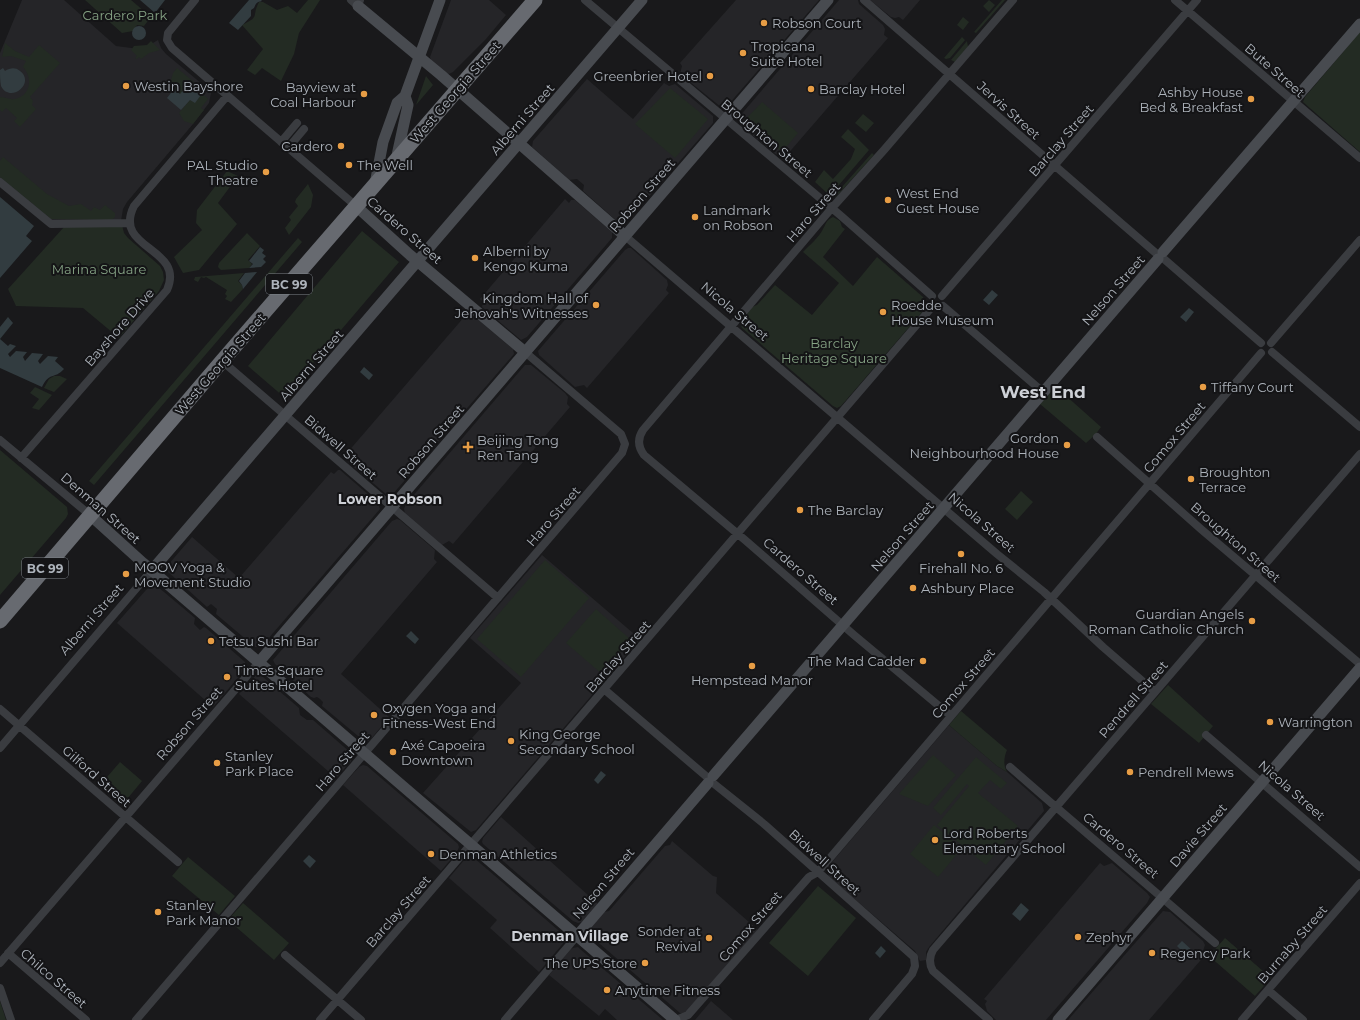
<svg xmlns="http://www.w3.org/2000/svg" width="1360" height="1020" font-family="Montserrat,sans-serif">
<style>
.built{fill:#252528}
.green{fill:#232b23}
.water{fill:#323c40}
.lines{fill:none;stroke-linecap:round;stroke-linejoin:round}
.street{stroke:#3a3c40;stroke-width:8}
.secondary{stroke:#484b50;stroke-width:11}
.highway{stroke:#676a70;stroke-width:15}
.poi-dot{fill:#e79d45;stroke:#141416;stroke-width:1.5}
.labels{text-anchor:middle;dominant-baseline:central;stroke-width:4;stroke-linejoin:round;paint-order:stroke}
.shield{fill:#141416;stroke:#7e8389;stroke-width:1}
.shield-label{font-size:12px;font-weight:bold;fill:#acb2ba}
.park-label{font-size:13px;fill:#86a385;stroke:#141416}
.poi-label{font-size:13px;fill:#acb2ba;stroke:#141416;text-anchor:start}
.street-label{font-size:13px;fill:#acb2ba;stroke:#141416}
.neighbourhood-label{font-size:14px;font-weight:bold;fill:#cdd0d6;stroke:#141416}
.district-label{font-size:17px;font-weight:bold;fill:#cdd0d6;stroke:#141416}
</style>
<rect width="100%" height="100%" fill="#19191b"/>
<path class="built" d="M22 0H64L116 46 139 49 146 47 158 40 161 48 166 54 208 89 211 93 209 103 193 124 127 202 123 209 121 221 51 220 0 178V53Z
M451 0H489L506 15 486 39 453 72 449 74 445 73 431 60 430 57Z
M736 0H819L728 105 726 107H721L680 74 682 66 680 63Z
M839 0H858L859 4 883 25 885 29 884 35 888 38 786 156 782 153 778 155 774 153 741 126 738 122 739 117Z
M870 0H920L903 20 899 17 895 18 891 17Z
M587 79 633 119 664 83 669 86 675 84 713 116V123L625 224H620L583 191 584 185 577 179 569 180 532 147 533 141Z
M565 199 569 203 571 200H575L612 232V238L527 337 521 340 482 307 483 302 480 299Z
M628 248H631L667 280 668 285 666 290 669 293 587 388 584 385 575 387 539 355 538 351 625 250Z
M465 316 468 319 472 316H474L513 349 514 354 392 495 386 494 348 462 351 456 347 453Z
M525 365H531L565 393 568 397 567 404 570 407 453 544 449 541 442 545 405 513 404 509 406 504Z
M338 470H340L378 503 380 509 261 647H255L216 614 217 609 211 604 207 607 168 572V565L192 537 239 578 331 472 334 474Z
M397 519 400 520 435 550 434 559 437 562 341 674 389 717 371 739 369 741H364L322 706 323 702 320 699 317 697 314 698 311 697 275 664 273 660 392 521Z
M542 555 640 639 476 830 471 832 423 793 521 683 470 638Z
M151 586 158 587 195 618 194 624 200 630 204 627 206 628 245 662 246 668 213 707 117 623 146 590Z
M256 675 263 677 299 708 300 715 307 720H313L351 753V761L336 778 239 694Z
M949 725 997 766 1007 772 1042 803 1044 811 929 947 926 952V960L920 961 915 951 829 877 827 872V868Z
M363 765 367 766 458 844 459 847 457 852 441 871 343 785 359 767Z
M501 817 598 904 582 922 578 923 573 921 483 844 482 842 483 838Z
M672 841 713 876 717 877 716 893 758 930 687 1011 683 1013H680L593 938 589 933 590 929 604 912 609 911 665 846 670 845Z
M470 856 474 858 565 936V941L539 972 490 928 497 920 449 878 465 859Z
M1100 863 1104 866 1112 863 1147 893 1150 897 1147 903 1046 1020H996L987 1011 985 1004 987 1001 984 999Z
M1163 911 1170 912 1203 941 1205 945 1203 951 1206 954 1149 1020H1068Z
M578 947 580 949 663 1020H617L605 1009 599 1016 549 975 570 950 573 948Z
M711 1001 733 1020H695Z"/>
<path class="green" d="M85 0H131L151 17 144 26 137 25 133 31 122 33Z
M308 0H320L299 33 294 54 281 81 262 68 255 75 247 70 263 49 242 25C261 16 251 17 259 2H263L277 10 288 6 297 13Z
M989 0 995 5 989 12 983 6Z
M1002 0H1005L976 33 974 32Z
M963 17 969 22 963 30 957 25Z
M1360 32V152L1303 102 1305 97Z
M962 37 965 40 950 58 946 59 944 58Z
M151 41 160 50 149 53 141 59 139 57 137 59 135 58 137 56 131 50 134 46 147 45Z
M967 41 968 47 955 62 951 60Z
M5 43 15 51 29 57 39 45 60 63 30 97 33 101 32 105 36 109 20 127 14 121 17 118 6 108 2 112 0 110V97C4 97 10 100 15 99 31 96 33 77 23 67L26 61 11 56 2 57Z
M177 68 200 87 197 91 192 87 189 91 180 94 169 87 173 73Z
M426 76 433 85 416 105Z
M670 88 708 119 675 158 635 124Z
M201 95 205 96 208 99 201 108 204 110 193 124 184 121 179 113 190 100 195 102Z
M762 102 798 133 782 152 745 120Z
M863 114 874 123 866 132 855 123Z
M848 129 869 150 832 193 828 194 815 182 824 170 833 179 851 159 855 149 841 137Z
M872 153 874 155 835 198 834 196Z
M3 157 47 194 69 206 81 204 91 211 94 207 100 210 105 205 115 213V217L112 220 51 219 0 177V161Z
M227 171 238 176 218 203 237 224 199 270 183 273 174 257 202 230 196 223 197 210Z
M308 184 313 195 311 207 289 235 285 228 291 220 289 217 298 206 295 202 296 199Z
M833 217 840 221 842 227 845 229 823 257 853 286 877 257 923 297 926 303 923 311 841 406 837 408 833 406 742 328 740 323 752 307 757 305 775 285 812 315 839 283 803 252C809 246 820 236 823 229 826 224 826 220 833 217Z
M122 225 124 233 128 238 160 266 163 272 164 280 159 291 119 338 83 308 16 306 8 289 64 227Z
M362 231 399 262 284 397 248 366Z
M247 233 260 246 248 260 252 264 249 268 221 270 218 267 219 263Z
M298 238 302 242 94 485 89 481Z
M244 273 238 281 242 285 243 289 231 302 225 299 227 296 225 294 227 290 206 277 204 278 201 277 198 282 194 280 195 277Z
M54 376H60L67 379 54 392 44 388 49 379Z
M1055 386 1101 427 1095 435 1086 443 1040 404Z
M35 387 52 395 39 410 32 408 39 399 30 393Z
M0 450 67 507 68 514 66 518 0 595Z
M1021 491 1033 502 1017 520 1005 509Z
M545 560 589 598 521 677 477 639Z
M596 609 631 640 602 674 566 643Z
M1168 685 1213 726 1209 731 1199 743 1151 704Z
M961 711 1007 750C1004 757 1003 765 1007 772L997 766 949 725Z
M933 755 956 775 928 806 899 794Z
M976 757 1007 783 1001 789 990 780 978 793 1018 826 986 865 937 825 969 786 967 784 941 815 933 808Z
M120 762 142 781 123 804 101 784Z
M934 825 962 848 938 877 910 854Z
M188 857 235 896 219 915 172 876Z
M818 886 856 918 808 976 769 943Z
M243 903 289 943 274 960 228 920Z
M1225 938 1271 978 1255 996 1209 956Z
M0 1001 6 1020H0Z"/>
<path class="water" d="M140 0H165L155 13Z
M249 0H261L262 1C257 2 256 3 254 8L251 10V16L238 30 229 23Z
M132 33a7 7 0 1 1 14 0a7 7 0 1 1-14 0Z
M3 68 5 71C10 68 15 67 20 71 36 83 10 104 1 86 0 81 0 75 0 70Z
M192 87 201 95 195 103 190 100 181 110 167 98 174 89 180 94 185 88 189 91Z
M0 197 34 226 26 236 32 241 0 278Z
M260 247 264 250 262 253 266 256 263 259 266 262 261 267 249 268 253 264 249 261Z
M257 272 243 289 242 285 239 281 245 273Z
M992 290 998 295 989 305 983 300Z
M1189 308 1194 312 1186 322 1180 317Z
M8 317 13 323 0 339 8 346 10 344 16 346 8 354 10 357 16 351 27 352 23 357 25 361 32 353 43 354 38 361 40 364 48 356 58 357 55 361 64 369C54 380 50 371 42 387L0 368V327Z
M364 367 373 375 369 380 360 372Z
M411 631 419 639 415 644 406 636Z
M601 771 606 775 598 784 594 780Z
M309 855 316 861 310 868 303 861Z
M1021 903 1029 910 1020 921 1012 914Z
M1182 941 1194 952 1190 957 1183 952 1177 946Z
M881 946 886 951 880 958 875 953Z"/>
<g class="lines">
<path class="street" d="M195 0 168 33 167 40 172 48 356 206
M351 0 358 6 360 0
M585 0 840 215 932 296
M864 0C962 85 1059 170 1157 254
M1175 0 1360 158
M281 142 297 123
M288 148 304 129
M0 182 51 224 129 223
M625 236 997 554 1044 592 1103 647 1155 692
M1164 259 1261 343
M942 296 1197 0
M943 306 1043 392
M1271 343 1360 240
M1272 352 1360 427
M222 361 498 598
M1097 437 1202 530 1360 664
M0 440 90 515
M21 458 167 290C186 247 112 250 134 206L227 96
M605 690 707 777
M0 709 178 862
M951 716 854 635 745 540 644 455C638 447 637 439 643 430L831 209 884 150 1013 0
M1206 735 1360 867
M0 748 152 570
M1010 767 1049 801 1215 943
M713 783 764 824 914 957 915 966 912 974 873 1020
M8 953 86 1020
M285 955 361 1020
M0 963 259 662
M0 988 11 1020
M1268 990 1303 1020
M136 1020 622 453 625 444 621 434 525 352
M320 1020 932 307
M505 1020 577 936
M676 1020 688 1015 809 877 818 872 1261 353
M989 1020 933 971C929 964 929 957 933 950L1360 454
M1242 1020 1360 883"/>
<path class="secondary" d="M358 6 441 75 625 236
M396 160 408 105 405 96
M375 184 383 142 397 103 405 96 440 0
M356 206 410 255 525 352
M1163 252 1360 24
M90 515 143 563 675 1020
M152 570 642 0
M259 662 828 0
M713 776 1158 259
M577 936 708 783
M1058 1020 1360 668"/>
<path class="highway" d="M0 621 222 361 535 0"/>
</g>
<g class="poi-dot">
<circle cx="764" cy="23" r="4"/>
<circle cx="743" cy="53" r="4"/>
<circle cx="710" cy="76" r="4"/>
<circle cx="126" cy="86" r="4"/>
<circle cx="811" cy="89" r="4"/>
<circle cx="364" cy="94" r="4"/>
<circle cx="1251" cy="99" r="4"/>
<circle cx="341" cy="146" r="4"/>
<circle cx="349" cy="165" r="4"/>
<circle cx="266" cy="172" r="4"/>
<circle cx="888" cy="200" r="4"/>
<circle cx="695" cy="217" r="4"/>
<circle cx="475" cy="258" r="4"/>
<circle cx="596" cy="305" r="4"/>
<circle cx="883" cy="312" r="4"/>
<circle cx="1203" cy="387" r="4"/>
<circle cx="1067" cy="445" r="4"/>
<path d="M466 441h4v4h4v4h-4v4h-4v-4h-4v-4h4z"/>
<circle cx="1191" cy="479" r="4"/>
<circle cx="800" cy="510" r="4"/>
<circle cx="961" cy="554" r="4"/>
<circle cx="126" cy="574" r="4"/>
<circle cx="913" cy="588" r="4"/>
<circle cx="1252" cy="621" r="4"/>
<circle cx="211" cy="641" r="4"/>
<circle cx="923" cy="661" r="4"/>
<circle cx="752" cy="666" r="4"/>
<circle cx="227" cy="677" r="4"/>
<circle cx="374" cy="715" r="4"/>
<circle cx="1270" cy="722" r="4"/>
<circle cx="511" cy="741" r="4"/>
<circle cx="393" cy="752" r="4"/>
<circle cx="217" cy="763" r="4"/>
<circle cx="1130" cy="772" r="4"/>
<circle cx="935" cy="840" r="4"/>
<circle cx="431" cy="854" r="4"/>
<circle cx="158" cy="912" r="4"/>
<circle cx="1078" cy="937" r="4"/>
<circle cx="709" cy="938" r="4"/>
<circle cx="1152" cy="953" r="4"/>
<circle cx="645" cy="963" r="4"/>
<circle cx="607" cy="990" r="4"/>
</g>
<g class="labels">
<g class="shield">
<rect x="266" y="274" width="46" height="20" rx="3"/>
<rect x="22" y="558" width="46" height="20" rx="3"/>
</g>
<g class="shield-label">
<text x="289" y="284">BC 99</text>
<text x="45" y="568">BC 99</text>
</g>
<g class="park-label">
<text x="125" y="15">Cardero Park</text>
<text x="99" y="269">Marina Square</text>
<text x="834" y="343">Barclay<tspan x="834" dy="15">Heritage Square</tspan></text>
</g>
<g class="poi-label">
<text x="772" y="23">Robson Court</text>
<text x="751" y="46">Tropicana<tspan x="751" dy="15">Suite Hotel</tspan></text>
<text x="702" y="76" text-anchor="end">Greenbrier Hotel</text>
<text x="134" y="86">Westin Bayshore</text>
<text x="356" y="87" text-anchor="end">Bayview at<tspan x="356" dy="15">Coal Harbour</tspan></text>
<text x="819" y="89">Barclay Hotel</text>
<text x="1243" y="92" text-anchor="end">Ashby House<tspan x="1243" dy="15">Bed &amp; Breakfast</tspan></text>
<text x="333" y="146" text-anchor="end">Cardero</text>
<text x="258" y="165" text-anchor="end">PAL Studio<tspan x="258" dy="15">Theatre</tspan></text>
<text x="357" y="165">The Well</text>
<text x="896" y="193">West End<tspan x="896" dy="15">Guest House</tspan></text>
<text x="703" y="210">Landmark<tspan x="703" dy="15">on Robson</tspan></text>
<text x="483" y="251">Alberni by<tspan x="483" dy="15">Kengo Kuma</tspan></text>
<text x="588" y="298" text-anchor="end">Kingdom Hall of<tspan x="588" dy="15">Jehovah's Witnesses</tspan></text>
<text x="891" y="305">Roedde<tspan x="891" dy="15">House Museum</tspan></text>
<text x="1211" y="387">Tiffany Court</text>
<text x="1059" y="438" text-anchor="end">Gordon<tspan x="1059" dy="15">Neighbourhood House</tspan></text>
<text x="477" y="440">Beijing Tong<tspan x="477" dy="15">Ren Tang</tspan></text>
<text x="1199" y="472">Broughton<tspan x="1199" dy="15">Terrace</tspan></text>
<text x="808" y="510">The Barclay</text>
<text x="134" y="567">MOOV Yoga &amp;<tspan x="134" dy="15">Movement Studio</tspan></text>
<text x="961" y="568" text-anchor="middle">Firehall No. 6</text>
<text x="921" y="588">Ashbury Place</text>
<text x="1244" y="614" text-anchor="end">Guardian Angels<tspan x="1244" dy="15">Roman Catholic Church</tspan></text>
<text x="219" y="641">Tetsu Sushi Bar</text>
<text x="915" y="661" text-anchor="end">The Mad Cadder</text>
<text x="235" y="670">Times Square<tspan x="235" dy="15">Suites Hotel</tspan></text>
<text x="752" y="680" text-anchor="middle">Hempstead Manor</text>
<text x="382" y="708">Oxygen Yoga and<tspan x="382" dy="15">Fitness-West End</tspan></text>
<text x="1278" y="722">Warrington</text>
<text x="519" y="734">King George<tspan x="519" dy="15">Secondary School</tspan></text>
<text x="401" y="745">Axé Capoeira<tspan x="401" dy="15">Downtown</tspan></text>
<text x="225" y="756">Stanley<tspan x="225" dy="15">Park Place</tspan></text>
<text x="1138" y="772">Pendrell Mews</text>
<text x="943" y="833">Lord Roberts<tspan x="943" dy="15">Elementary School</tspan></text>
<text x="439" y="854">Denman Athletics</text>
<text x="166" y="905">Stanley<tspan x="166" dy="15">Park Manor</tspan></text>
<text x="701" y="931" text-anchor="end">Sonder at<tspan x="701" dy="15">Revival</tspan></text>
<text x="1086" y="937">Zephyr</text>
<text x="1160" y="953">Regency Park</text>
<text x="637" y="963" text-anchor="end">The UPS Store</text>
<text x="615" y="990">Anytime Fitness</text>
</g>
<g class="street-label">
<text transform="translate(1275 70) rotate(41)">Bute Street</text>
<text transform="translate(455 92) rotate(-49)">West Georgia Street</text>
<text transform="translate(1009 110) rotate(42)">Jervis Street</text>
<text transform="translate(522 119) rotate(-49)">Alberni Street</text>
<text transform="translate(767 138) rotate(40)">Broughton Street</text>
<text transform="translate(1061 140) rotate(-49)">Barclay Street</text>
<text transform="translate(642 195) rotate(-49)">Robson Street</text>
<text transform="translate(813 212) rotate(-49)">Haro Street</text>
<text transform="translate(405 230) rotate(41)">Cardero Street</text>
<text transform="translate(1113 290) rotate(-49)">Nelson Street</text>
<text transform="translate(735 311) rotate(40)">Nicola Street</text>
<text transform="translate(119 327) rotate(-49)">Bayshore Drive</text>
<text transform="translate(220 364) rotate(-49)">West Georgia Street</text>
<text transform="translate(311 365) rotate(-49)">Alberni Street</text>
<text transform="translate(1174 437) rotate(-50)">Comox Street</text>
<text transform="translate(431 441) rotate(-49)">Robson Street</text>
<text transform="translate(341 447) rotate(41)">Bidwell Street</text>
<text transform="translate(101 508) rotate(41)">Denman Street</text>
<text transform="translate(553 516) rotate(-49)">Haro Street</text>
<text transform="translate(982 522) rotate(41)">Nicola Street</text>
<text transform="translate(902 536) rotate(-49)">Nelson Street</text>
<text transform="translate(1236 542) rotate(41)">Broughton Street</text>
<text transform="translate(801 571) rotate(41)">Cardero Street</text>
<text transform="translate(91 619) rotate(-49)">Alberni Street</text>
<text transform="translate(618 656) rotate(-49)">Barclay Street</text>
<text transform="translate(963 683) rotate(-49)">Comox Street</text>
<text transform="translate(1133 699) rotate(-49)">Pendrell Street</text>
<text transform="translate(189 723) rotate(-49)">Robson Street</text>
<text transform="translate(342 761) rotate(-49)">Haro Street</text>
<text transform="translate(97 776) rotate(41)">Gilford Street</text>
<text transform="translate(1292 790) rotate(41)">Nicola Street</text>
<text transform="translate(1198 835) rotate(-49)">Davie Street</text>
<text transform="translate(1121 845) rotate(40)">Cardero Street</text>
<text transform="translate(825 862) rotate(42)">Bidwell Street</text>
<text transform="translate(603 883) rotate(-50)">Nelson Street</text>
<text transform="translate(398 911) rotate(-49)">Barclay Street</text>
<text transform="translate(750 926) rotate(-49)">Comox Street</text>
<text transform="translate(1292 944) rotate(-49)">Burnaby Street</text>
<text transform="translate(54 978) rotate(41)">Chilco Street</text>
</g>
<g class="neighbourhood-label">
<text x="390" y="499">Lower Robson</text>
<text x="570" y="936">Denman Village</text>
</g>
<g class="district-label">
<text x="1043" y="392">West End</text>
</g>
</g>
</svg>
